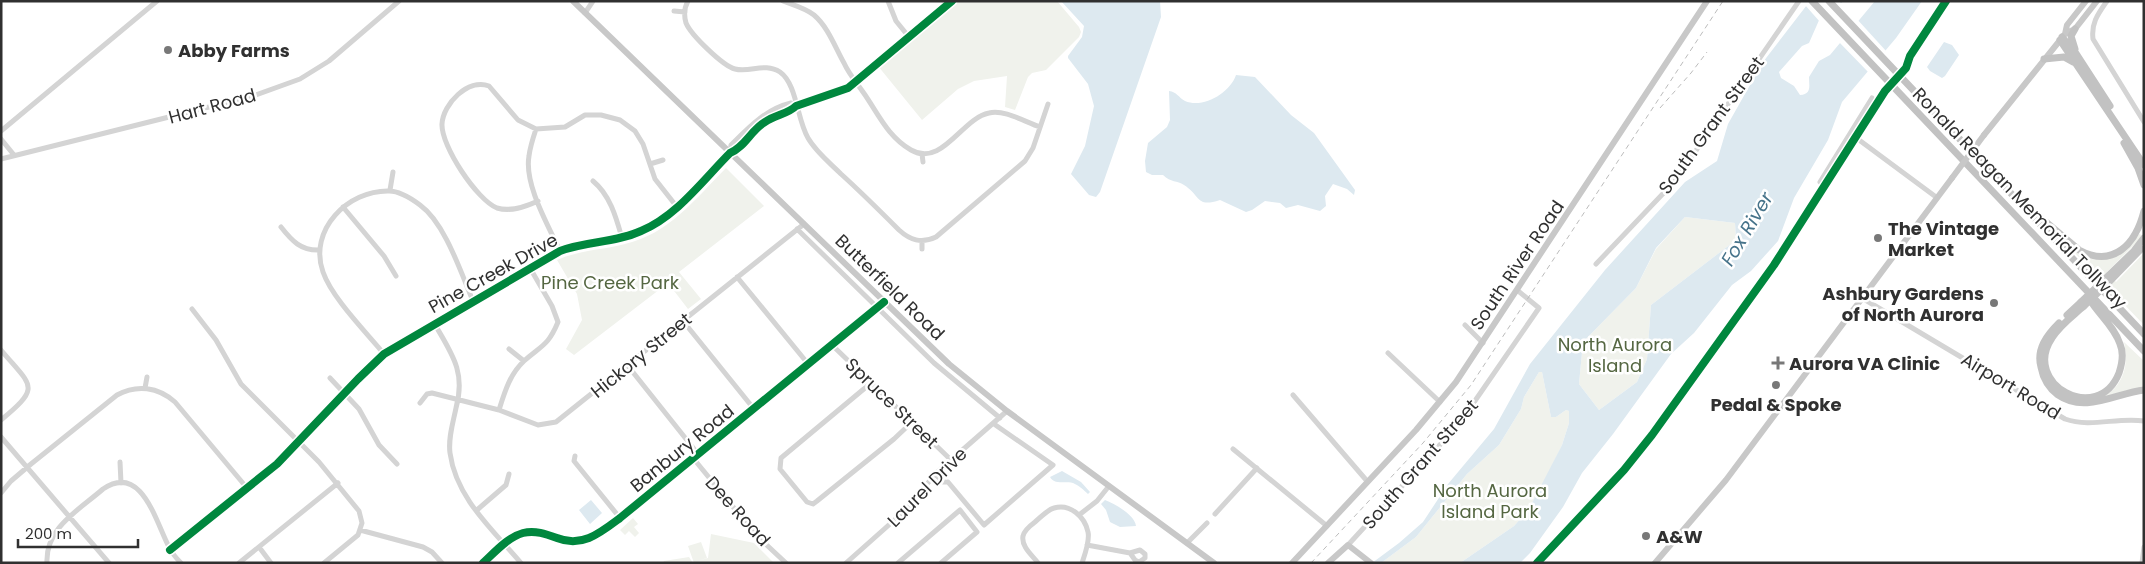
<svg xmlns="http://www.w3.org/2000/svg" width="2145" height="564" font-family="Poppins,sans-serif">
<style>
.green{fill:#f0f2ec}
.water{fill:#dde9f0;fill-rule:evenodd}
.pier{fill:#fff}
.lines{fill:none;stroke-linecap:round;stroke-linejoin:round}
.minor{stroke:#d4d4d4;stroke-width:5}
.major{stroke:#c8c8c8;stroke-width:6}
.highway{stroke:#c2c2c2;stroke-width:7}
.rail{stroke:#bcbcbc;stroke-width:1;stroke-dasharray:5 4;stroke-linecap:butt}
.major-bridge{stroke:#c8c8c8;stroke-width:6}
.highway-bridge{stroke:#c2c2c2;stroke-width:7}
.cycleway-casing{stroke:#fff;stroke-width:11}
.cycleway{stroke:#00873e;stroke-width:8}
.poi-dot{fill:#787878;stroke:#fff;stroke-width:2}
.labels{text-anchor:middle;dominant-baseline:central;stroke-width:5;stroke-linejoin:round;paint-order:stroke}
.poi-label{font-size:18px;font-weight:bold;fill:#303030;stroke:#fff;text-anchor:start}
.street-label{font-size:18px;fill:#303030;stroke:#fff}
.park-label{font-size:18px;fill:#556742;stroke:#fff}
.water-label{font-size:19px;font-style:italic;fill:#46738a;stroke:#fff}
</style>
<rect width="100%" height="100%" fill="#fff"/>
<path class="green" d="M956 1H1057L1079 27 1081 32 1079 37 1046 70 1032 73 1028 77 1015 110 1005 107 1007 76 974 81 958 89 922 120 878 66Z
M791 105 793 107 777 114 734 147C750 125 766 115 791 105Z
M726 168 764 206 679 272 701 299 688 309 668 283 574 355 566 349 582 320 577 294 557 260C580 250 602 250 625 244 669 234 696 198 726 168Z
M1685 217 1735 223 1736 240 1651 305 1647 359 1637 382 1599 410 1579 384 1583 342 1636 288 1656 249Z
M2139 234 2142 235 2138 241 2107 272 2116 282 2144 253V325L2073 251C2078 253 2085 257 2091 259 2108 262 2130 247 2139 234Z
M2124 342 2144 361V387L2103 397C2124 386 2129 364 2124 342Z
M1539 372H1542L1551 417H1556L1566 410 1569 411V423L1562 445 1542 486 1529 509 1514 526 1460 563H1381L1416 537 1467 474 1499 445 1521 409 1524 397Z
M633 518 638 524 634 527 639 533 635 537 629 531 625 535 620 530Z
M711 534 754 543 774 563H694L688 546 701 542 707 558 697 561 708 558Z
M689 557 693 563H663L664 561Z"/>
<path class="water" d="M1061 1H1160L1161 17 1100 192 1096 197 1089 195 1071 174 1085 146 1094 106 1088 84 1068 58V56L1082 37 1084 26Z
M1810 1H1844L1820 18 1809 43 1802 46 1779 72 1781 78 1794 86 1800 95C1812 94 1809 86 1809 77L1819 61 1830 55 1875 1H1922L1896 38 1842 102 1828 140 1794 198 1778 241 1751 271 1732 285 1694 333 1671 354 1613 434 1582 473 1563 507 1530 553 1520 563H1460L1514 526 1529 509 1562 445 1569 423V411L1566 410 1556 417H1551L1542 372H1539L1524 397 1521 409 1499 445 1467 474 1416 537 1381 563H1372L1399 543 1423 522 1448 484 1494 429 1530 364 1605 270 1685 182 1717 161 1728 124 1763 62ZM1685 217 1735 223 1736 240 1651 305 1647 359 1637 382 1599 410 1579 384 1583 342 1636 288 1656 248Z
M1944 42 1952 45 1959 55 1945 76 1942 78 1930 71 1927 67Z
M1236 75 1255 77 1291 115 1314 133 1355 190 1354 195 1347 189 1333 184 1325 196 1326 206 1320 211 1298 205 1286 208 1280 203 1265 201 1252 210 1246 212 1220 200C1196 208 1201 196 1184 185 1177 180 1171 183 1163 175H1152L1146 172 1145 161 1148 143 1167 127 1170 120 1169 91C1177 92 1178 97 1185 101 1203 109 1230 93 1236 75Z
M1062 471 1081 482 1090 492 1088 494C1084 490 1078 485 1073 483 1065 481 1054 485 1050 477Z
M591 500 602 513 590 524 579 510Z
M1105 500C1115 504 1135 515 1136 526L1120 527 1110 522 1106 510 1101 504Z"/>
<path class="pier" d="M1807 1H1839L1842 4 1820 22 1805 5Z
M1856 18 1887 52 1870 74 1837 40Z"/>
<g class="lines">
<path class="minor" d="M688 1C684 8 684 16 686 23 691 35 723 66 735 69 750 73 765 62 780 72 797 84 797 120 808 138 816 152 830 163 841 174 861 192 880 211 899 230 910 240 921 244 936 237L1025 161 1033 148 1048 104
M783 1C793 5 805 8 814 15 828 27 835 47 844 63 849 74 856 82 863 92 878 113 887 136 911 150 942 168 962 118 989 113 1004 109 1025 122 1040 127
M888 1 896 21 909 37
M2107 1C2098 14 2091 23 2093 39L2144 122
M674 11 685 12
M585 13 593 1
M536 129C533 138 530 147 529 156 524 184 548 225 560 251
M1 131 157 1
M1851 134 1936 197
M1 139 14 155
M730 153 731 145C749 127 766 109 791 103L796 106
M922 154 923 162
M1 159 253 96 300 79 329 61 399 1
M650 164 663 160
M593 181C610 195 616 217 622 238
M1820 182 1872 98
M390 190 393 172
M538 201C525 207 511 212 497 208 477 200 441 146 442 124 443 104 468 78 489 86L518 120 536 129 565 127 585 115H601L620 120 635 131 643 144 655 179 677 207
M343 207 384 256 396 276
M281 227C292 241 301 251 320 250
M797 229 934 363 1000 418
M922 241V249
M1596 264 1675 181 1799 1
M737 277 809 365
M1862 298 2065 419C2091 428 2117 417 2144 421
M192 309 216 340 241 384 319 462 359 511 362 523 358 535 324 563
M683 321 754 409
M434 323C452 354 466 372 456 408 453 423 448 438 450 453 456 498 493 530 521 563
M1465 325 1483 343
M832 345 951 460
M509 349 524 361
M1 350C32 387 42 386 1 420
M1388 353 1440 402
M384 354C366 332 332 298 323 272 308 230 348 190 389 191 399 191 412 199 420 205 445 223 461 273 473 301
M628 366 698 454
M330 378 359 409 379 445 397 464
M871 383 781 458 780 469 807 502 813 504 817 501 894 439 912 422
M145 388 147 377
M1293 395 1367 481
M420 403 427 394 432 393 499 410 538 425 556 422 804 224
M499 410C505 391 510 374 524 361 542 345 548 346 558 322L552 306 530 268
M1 437 109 563
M1233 449 1327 526
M575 456 574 461 578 466 620 518
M693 458 757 536 786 563
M120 462 121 483
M935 474 943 482H948L984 525 1053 465 994 424
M1 493 11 481 31 464 117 395C137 384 158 387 175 402L247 488
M477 510 506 485 509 474
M1215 514 1257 468
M1079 515 1097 501 1109 486
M360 530 423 547 432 552 442 563
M1187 543 1207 523
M1087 545 1130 553 1135 560 1139 562 1145 558V554L1140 550 1130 553
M1348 545 1459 424 1539 308 1517 290
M259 547 271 563
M170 550 277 464 358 379 384 354 560 251C586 241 615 243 641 231 677 216 703 180 730 153 745 147 751 130 765 122 775 115 788 114 796 106L848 88 952 1
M47 563C45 528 79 510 103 489 142 462 156 523 169 547 172 553 176 558 181 563
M239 563 338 483
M483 563C494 553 508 537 523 533 535 530 546 534 557 538 582 548 600 533 620 518L884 302
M846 563 908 508 935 474 1007 411
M898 563 960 510 977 532 941 563
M1038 563C1033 556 1021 547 1023 536 1024 531 1031 525 1035 522 1041 517 1047 510 1054 508 1070 503 1085 517 1088 532 1090 541 1085 554 1082 563
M2142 563 2144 547"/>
<path class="major" d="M573 1 949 364 1007 411 1214 563
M2065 34 2067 25 2086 1
M1984 135 2065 34 2075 29 2097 1
M1292 563 1416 430 1456 382 1707 1
M1328 563 1348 545 1371 563
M1655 563 1726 480 1952 178"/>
<path class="highway" d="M1812 1 2144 351
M1829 1 2144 334
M2062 37 2075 52 2110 106
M2060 40 2144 165
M2075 49 2071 36 2075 29
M2044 59 2064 57 2073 62
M2124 143 2138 168 2144 185
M2034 212 2079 250C2114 269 2136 243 2144 211
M2105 279 2134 251 2144 238
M2108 283 2141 249
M2084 306C2073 316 2060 325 2052 338 2021 384 2098 426 2119 373 2122 364 2124 353 2120 344 2114 326 2099 315 2090 300
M2067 315 2081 302
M2059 323C2047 335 2036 349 2041 367 2043 378 2049 388 2058 395 2085 414 2116 393 2144 390"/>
<path class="rail" d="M1660 108 1691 73 1707 52
M1311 563 1423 443 1471 385 1723 1"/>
<path class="major-bridge" d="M1952 178 1984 135"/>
<path class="highway-bridge" d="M2081 302 2105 279
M2084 306 2106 285"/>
<defs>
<path id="cycleway" d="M170 550 277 464 358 379 384 354 560 251C586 241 615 243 641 231 677 216 703 180 730 153 745 147 751 130 765 122 775 115 788 114 796 106L848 88 952 1
M483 563C494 553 508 537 523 533 535 530 546 534 557 538 582 548 600 533 620 518L884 302
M1537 563 1624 470 1652 435 1774 265 1885 91 1906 68 1910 56 1946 1"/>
</defs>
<use href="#cycleway" class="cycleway-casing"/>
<use href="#cycleway" class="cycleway"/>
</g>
<g class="poi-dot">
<circle cx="168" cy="50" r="5"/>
<circle cx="1878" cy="238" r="5"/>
<circle cx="1994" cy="303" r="5"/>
<path d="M1775.5 355.5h5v5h5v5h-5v5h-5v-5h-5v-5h5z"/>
<circle cx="1776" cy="385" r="5"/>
<circle cx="1646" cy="536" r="5"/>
</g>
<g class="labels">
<g class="poi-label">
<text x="178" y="50">Abby Farms</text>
<text x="1888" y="228">The Vintage<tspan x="1888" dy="21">Market</tspan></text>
<text x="1984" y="293" text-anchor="end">Ashbury Gardens<tspan x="1984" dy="21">of North Aurora</tspan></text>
<text x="1789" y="363">Aurora VA Clinic</text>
<text x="1776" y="404" text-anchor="middle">Pedal &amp; Spoke</text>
<text x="1656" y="536">A&amp;W</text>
</g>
<g class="street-label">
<text transform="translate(212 106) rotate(-15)">Hart Road</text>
<text transform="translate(1711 125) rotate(-54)">South Grant Street</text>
<text transform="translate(2020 198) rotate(46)">Ronald Reagan Memorial Tollway</text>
<text transform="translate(1517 265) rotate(-56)">South River Road</text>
<text transform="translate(493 273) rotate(-29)">Pine Creek Drive</text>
<text transform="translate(890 287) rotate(44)">Butterfield Road</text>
<text transform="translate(641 355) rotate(-39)">Hickory Street</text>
<text transform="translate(2011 386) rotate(31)">Airport Road</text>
<text transform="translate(892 403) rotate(44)">Spruce Street</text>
<text transform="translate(682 448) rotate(-39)">Banbury Road</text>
<text transform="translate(1420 464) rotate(-49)">South Grant Street</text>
<text transform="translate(927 487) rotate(-45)">Laurel Drive</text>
<text transform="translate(738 511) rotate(48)">Dee Road</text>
</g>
<g class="park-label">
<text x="610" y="282">Pine Creek Park</text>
<text x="1615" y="344">North Aurora<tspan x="1615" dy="21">Island</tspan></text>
<text x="1490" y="490">North Aurora<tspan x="1490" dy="21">Island Park</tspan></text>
</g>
<g class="water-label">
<text transform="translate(1747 229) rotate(-59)">Fox River</text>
</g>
</g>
<rect width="2145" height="564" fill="none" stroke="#303030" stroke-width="5"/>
<path d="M18 539v8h120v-8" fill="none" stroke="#303030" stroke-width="2.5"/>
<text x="25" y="539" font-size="15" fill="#303030" stroke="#ffffff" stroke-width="4" paint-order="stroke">200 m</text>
</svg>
